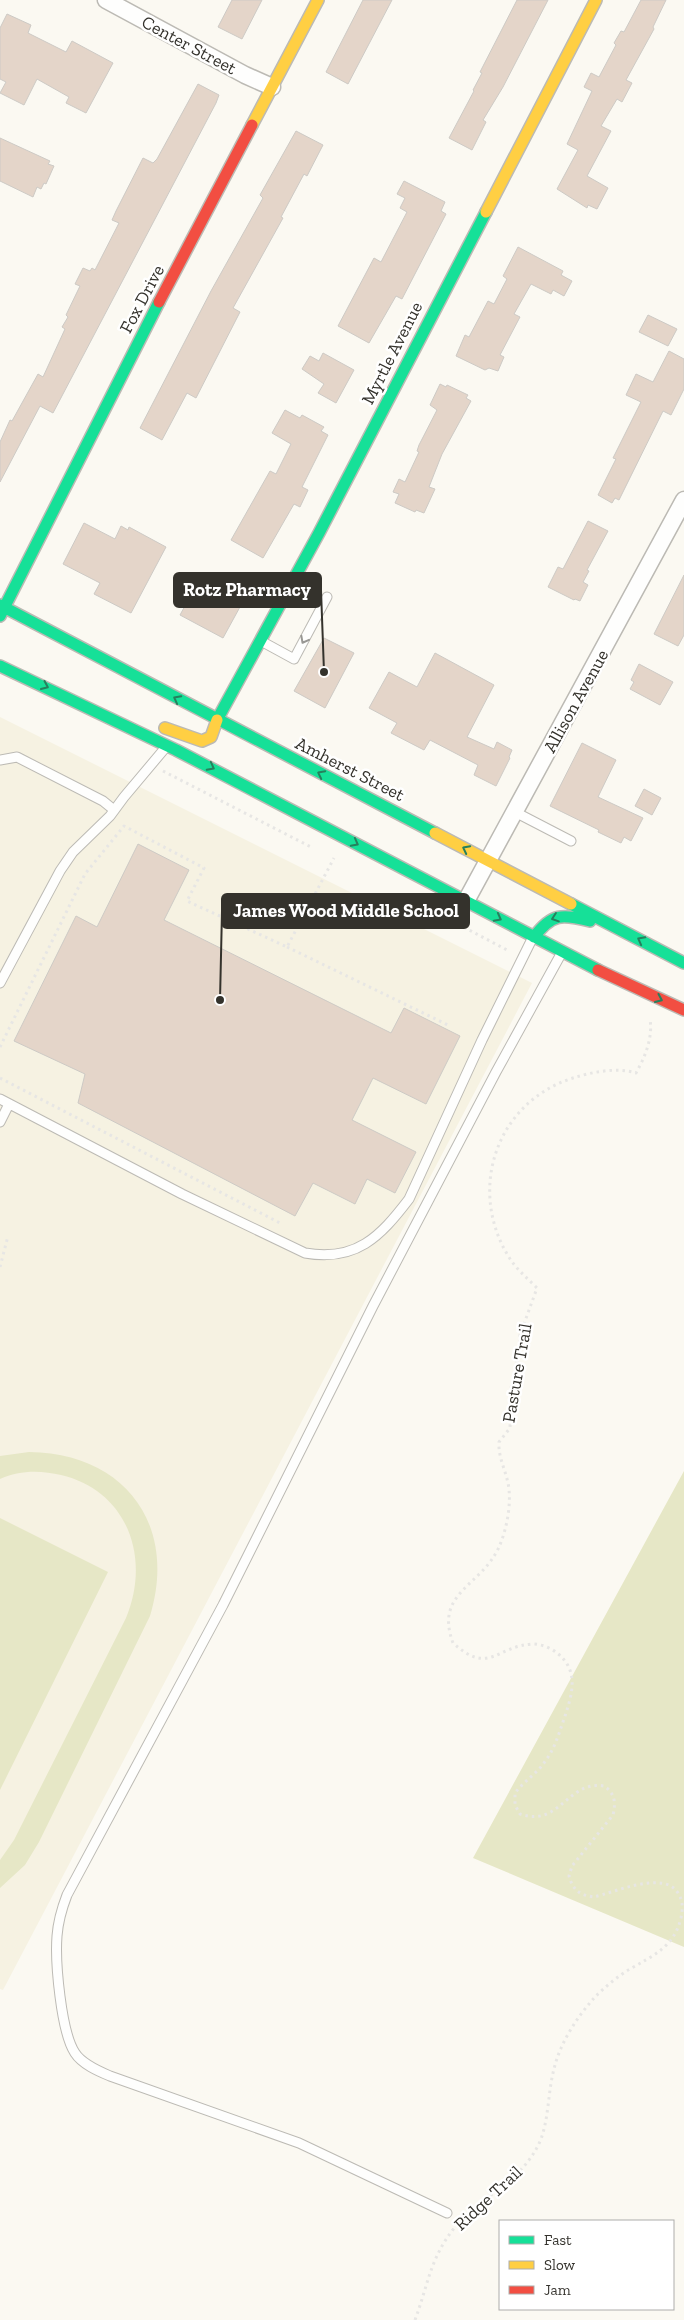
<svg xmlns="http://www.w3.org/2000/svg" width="684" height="2320" font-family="'Zilla Slab',serif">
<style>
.built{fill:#f6f2e2}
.green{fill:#e6e7c6}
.building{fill:#e4d5c9;stroke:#cdcac5}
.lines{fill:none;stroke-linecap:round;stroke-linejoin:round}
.lane-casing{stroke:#bcbab4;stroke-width:11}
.street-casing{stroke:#bcbab4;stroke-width:19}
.fast-casing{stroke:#bcbab4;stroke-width:14}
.slow-casing{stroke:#bcbab4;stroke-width:14}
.jam-casing{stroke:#bcbab4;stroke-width:14}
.path{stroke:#e7e6e4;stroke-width:3;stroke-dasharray:2.5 4;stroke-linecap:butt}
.lane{stroke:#fefefd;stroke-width:9}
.street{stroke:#fefefd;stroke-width:16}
.fast{stroke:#16e098;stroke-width:11}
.slow{stroke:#ffcf43;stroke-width:11}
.jam{stroke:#f24e42;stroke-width:11}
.oneway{stroke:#999894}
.oneway2{stroke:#26805d}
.labels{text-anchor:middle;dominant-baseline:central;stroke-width:5;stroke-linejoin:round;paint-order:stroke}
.street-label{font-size:18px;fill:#34322c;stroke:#fff}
.leader{fill:none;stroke:#34322c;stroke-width:2}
.callout-dot{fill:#34322c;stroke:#fff;stroke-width:2}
.callout{fill:#34322c;stroke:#34322c;stroke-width:2}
.callout-label{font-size:19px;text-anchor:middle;font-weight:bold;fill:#fff}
</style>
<rect width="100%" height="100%" fill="#fbf9f2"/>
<path class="built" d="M0 717 532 983 3 1990 0 1989Z"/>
<path class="green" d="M29 1452C124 1453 178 1524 150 1616L39 1842 25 1865 0 1888V1860L14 1840 126 1618C151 1558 128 1491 61 1475 41 1470 19 1470 0 1479V1456Z
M684 1471V1947L473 1858Z
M0 1518 108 1572 0 1790Z"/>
<path class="building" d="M232 0H262L242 39 218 27Z
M363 0H392L348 84 326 72Z
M517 0H548L503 87 483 120 486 122 472 150 449 138 474 91 473 90 482 73 480 72Z
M641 0H666L653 27 654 29 626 80 632 83 622 102 617 99 601 126 611 131 587 176 608 188 597 209 588 205 587 208 557 189 578 150 567 144 592 91 584 87 591 73 599 77 616 45 614 43 621 31 624 32Z
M7 14 31 25 28 33 66 52 72 41 113 63 86 113 66 103 69 97 37 79 24 105 0 93 6 82 0 79V28Z
M198 84 219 95 216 103 53 413 40 406 0 482V442L10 420 12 421 38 374 43 377 65 329 62 327 68 317 66 315 80 286 75 284 83 268 90 271 92 268 95 270 119 223 112 220 116 211 143 158 153 163 157 159Z
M296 131 323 145 307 176 304 174 281 217 283 218 233 308 240 312 196 398 187 393 162 440 140 428 211 291 263 198 260 195Z
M0 138 50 161 48 164 54 166 46 184 44 183 41 189 37 187 33 197 0 181Z
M404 181 445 202 441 211 446 214 402 299 396 296 369 343 338 326 374 258 381 262 407 212 400 208 405 198 397 194Z
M518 247 563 271 561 275 572 281 564 296 553 290 551 294 531 284 514 314 520 317 500 355 504 357 498 371 489 368 485 370 456 356 465 335 469 337 488 301 494 304 507 279 503 276Z
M648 315 677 329 668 346 639 332Z
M669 351 684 359V389L671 415 663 411 619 500 615 498 612 503 598 495 616 459 613 458 641 402 626 395 636 374 653 382Z
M323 353 354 370 336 403 318 393 324 384 302 369 310 356 319 361Z
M440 384 446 387 447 385 468 395 466 398 471 401 442 454 429 487 435 489 424 513 416 510 415 512 395 503 399 494 393 492 399 479 405 482 419 452 417 451 419 445 437 410 430 405Z
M285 410 300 418 302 415 324 427 321 431 328 435 302 487 308 490 300 507 294 504 263 558 231 540 270 471 276 474 291 444 272 433Z
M588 521 608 531 587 570 589 571 583 582 588 585 580 601 575 599 574 600 548 587 558 567 563 569Z
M84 523 115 539 121 526 128 530 129 527 166 547 131 613 94 594 100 583 63 564Z
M203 573 246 596 223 638 180 615Z
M684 575V635L678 646 654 634Z
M324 638 354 653 325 708 294 691Z
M435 653 494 685 467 737 494 749 497 742 512 750 509 757 510 758 496 786 474 775 478 765 430 740 424 750 391 733 397 723 369 708 389 672 417 687Z
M639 664 673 682 660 705 630 689 634 682 631 680Z
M582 743 616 760 598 797 643 818 631 841 624 837 621 843 598 832 599 830 550 806Z
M644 789 661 798 652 815 635 806Z
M138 844 189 870 164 920 391 1033 404 1008 460 1036 426 1104 373 1078 352 1120 416 1152 395 1193 367 1179 355 1204 313 1183 295 1216 78 1103 85 1074 14 1041 76 916 97 927Z"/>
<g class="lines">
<defs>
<path id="lane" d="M261 641 294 659 327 597
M0 760 17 757 103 801 114 810
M515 812 571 841
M0 983 60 871 73 852 110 816 124 797 166 747
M0 1099 182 1194 305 1253C356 1262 380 1237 409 1199L482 1040 532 939
M0 1122 9 1104
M447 2213 299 2143 110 2076C98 2071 82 2064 75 2053 61 2032 55 1962 57 1936 58 1922 62 1908 67 1895L223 1605 373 1306 496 1072 561 954"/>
<path id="street" d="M106 0 245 75 272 87
M466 901 684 500"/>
<path id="fast" d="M0 605 435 833
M0 616 159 302
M0 666 176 750 598 970
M217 720 319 533 486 212
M571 904 684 963
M534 937C552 913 562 914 590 921"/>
<path id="slow" d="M252 125 318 0
M486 212 596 0
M165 728 202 741 211 737 217 720
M435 833 571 904"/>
<path id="jam" d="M159 302 252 125
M598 970 684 1010"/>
</defs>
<use href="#lane" class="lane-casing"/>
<use href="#street" class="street-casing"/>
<use href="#fast" class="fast-casing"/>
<use href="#slow" class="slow-casing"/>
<use href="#jam" class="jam-casing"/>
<path class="path" d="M163 771 311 847
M418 903 507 950
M287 947 450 1026
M0 1047 85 874 124 826 204 868 187 901 287 947 334 858
M0 1078 280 1223
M0 1267 8 1236
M415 2320C428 2285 430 2258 455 2227 482 2195 524 2181 541 2139 549 2117 548 2091 554 2069 560 2043 577 2017 595 1997 605 1987 618 1976 630 1969 654 1955 674 1947 681 1918 683 1908 683 1901 678 1893 664 1870 615 1892 594 1897 579 1895 573 1890 569 1876L572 1866 613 1815C616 1803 615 1793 604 1786 567 1780 560 1828 520 1814L515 1805V1793C524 1781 538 1773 546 1760 555 1748 559 1733 564 1719 572 1695 580 1671 557 1653 551 1648 541 1644 533 1644 495 1646 490 1676 453 1643 434 1592 481 1587 499 1547 507 1529 512 1502 508 1483 505 1469 498 1456 499 1442L510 1428 511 1388 519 1352 520 1335 537 1288C526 1277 515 1268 507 1254 468 1187 497 1102 573 1078 592 1072 616 1067 636 1073 645 1057 653 1038 650 1019"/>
<use href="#lane" class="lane"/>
<use href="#street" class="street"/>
<use href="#fast" class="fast"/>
<use href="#slow" class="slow"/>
<use href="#jam" class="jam"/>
</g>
<defs><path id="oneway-chevron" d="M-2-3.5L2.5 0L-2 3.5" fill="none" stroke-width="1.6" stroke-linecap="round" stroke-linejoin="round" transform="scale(1.25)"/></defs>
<use class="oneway" href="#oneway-chevron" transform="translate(304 640) rotate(118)"/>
<g class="oneway2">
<use href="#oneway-chevron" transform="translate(45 686) rotate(24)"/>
<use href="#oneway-chevron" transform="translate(177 699) rotate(-152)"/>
<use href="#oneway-chevron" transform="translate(211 767) rotate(28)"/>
<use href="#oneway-chevron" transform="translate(321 774) rotate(-153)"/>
<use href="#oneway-chevron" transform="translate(355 843) rotate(28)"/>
<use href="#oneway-chevron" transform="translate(466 849) rotate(-153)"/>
<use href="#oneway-chevron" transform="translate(498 918) rotate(28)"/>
<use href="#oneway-chevron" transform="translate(555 918) rotate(161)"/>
<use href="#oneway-chevron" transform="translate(641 940) rotate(-152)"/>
<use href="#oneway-chevron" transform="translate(659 999) rotate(24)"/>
</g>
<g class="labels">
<g class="street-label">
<text transform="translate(189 45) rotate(28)">Center Street</text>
<text transform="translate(142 299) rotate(-62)">Fox Drive</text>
<text transform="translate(392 353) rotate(-63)">Myrtle Avenue</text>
<text transform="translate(576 701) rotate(-61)">Allison Avenue</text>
<text transform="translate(350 769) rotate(27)">Amherst Street</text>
<text transform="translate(517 1373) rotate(-80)">Pasture Trail</text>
<text transform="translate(488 2198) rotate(-43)">Ridge Trail</text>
</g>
</g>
<path class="leader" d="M324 672L321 590M220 1000L222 911"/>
<g class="callout-dot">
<circle cx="324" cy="672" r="5"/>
<circle cx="220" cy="1000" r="5"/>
</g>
<g class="callout">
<rect x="174" y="573" width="147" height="34" rx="5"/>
<rect x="222" y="894" width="247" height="34" rx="5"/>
</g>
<g class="callout-label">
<text x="247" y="596">Rotz Pharmacy</text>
<text x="346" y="917">James Wood Middle School</text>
</g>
<rect x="499" y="2220" width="175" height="90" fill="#ffffff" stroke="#aeadab"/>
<rect x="509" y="2236" width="25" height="8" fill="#16e098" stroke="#aeadab"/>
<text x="544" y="2245" font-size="15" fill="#34322c">Fast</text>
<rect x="509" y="2261" width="25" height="8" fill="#ffcf43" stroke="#aeadab"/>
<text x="544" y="2270" font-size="15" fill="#34322c">Slow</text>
<rect x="509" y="2286" width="25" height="8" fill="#f24e42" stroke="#aeadab"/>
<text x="544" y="2295" font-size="15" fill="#34322c">Jam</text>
</svg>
